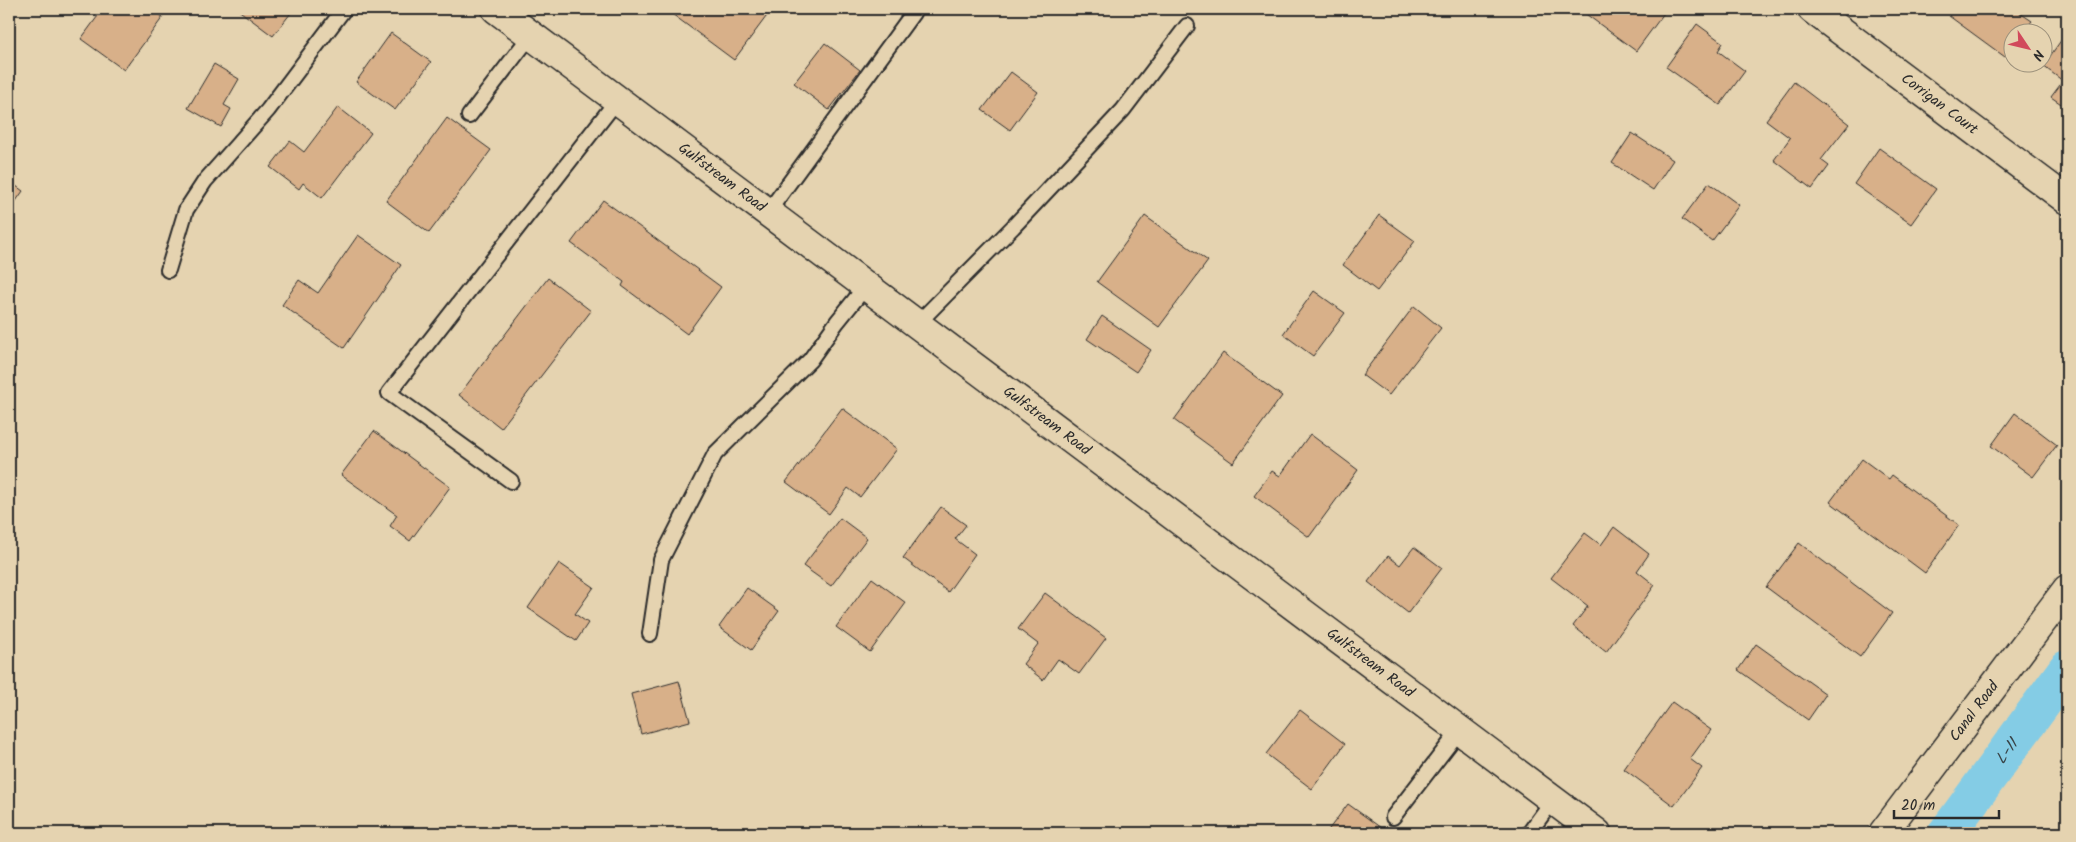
<svg xmlns="http://www.w3.org/2000/svg" width="2076" height="842" font-family="Kalam,sans-serif">
<style>
.lines{fill:none;stroke-linecap:round;stroke-linejoin:round}
.canal{stroke:#84cce5;stroke-width:38}
.building{fill:#d8b089;stroke:#2b2b2b}
.service-casing{stroke:#2b2b2b;stroke-width:18}
.minor-casing{stroke:#2b2b2b;stroke-width:31}
.service{stroke:#e5d3b0;stroke-width:14}
.minor{stroke:#e5d3b0;stroke-width:28}
.labels{text-anchor:middle;dominant-baseline:central;stroke-width:4;stroke-linejoin:round;paint-order:stroke}
.street-label{font-size:15px;fill:#2b2b2b;stroke:#e5d3b0}
.water-label{font-size:16px;font-style:italic;fill:#384347;stroke:#e5d3b0}
</style>
<rect width="100%" height="100%" fill="#e5d3b0"/>
<filter id="ink" filterUnits="userSpaceOnUse"><feTurbulence type="fractalNoise" baseFrequency=".02" numOctaves="2"/><feDisplacementMap in="SourceGraphic" scale="10" xChannelSelector="R" yChannelSelector="G"/><feConvolveMatrix kernelMatrix="1 2 1 2 8 2 1 2 1" color-interpolation-filters="sRGB"/></filter>
<g filter="url(#ink)">
<g class="lines">
<path class="canal" id="s1" d="M1947 833 2067 669"/>
</g>
<path class="building" d="M103 9H152L163 17 124 70 81 39Z
M237 9H294L273 36Z
M670 9H772L734 60 668 11Z
M1579 9H1667L1636 51Z
M1954 9H2014L2032 21 2023 32H2014V46L2005 57 1949 16Z
M1697 24 1723 43 1718 51 1745 71 1720 105 1666 67Z
M2067 32V108L2051 97 2063 81 2043 66Z
M391 33 431 62 395 110 356 82Z
M825 43 860 70 829 110 794 83Z
M214 64 239 79 224 105 231 109 221 127 188 108Z
M1011 72 1038 92 1010 130 982 110Z
M1794 82 1849 124 1821 160 1829 166 1812 189 1774 160 1790 138 1766 120Z
M338 107 371 133 322 198 303 183 299 189 270 167 290 141 304 152Z
M447 118 491 150 429 233 386 201Z
M1632 133 1673 160 1653 190 1612 163Z
M1879 148 1936 189 1911 224 1854 184Z
M9 181 23 191 9 211Z
M1709 183 1739 205 1712 241 1682 219Z
M603 200 721 287 687 334 622 286 624 282 571 243Z
M1379 215 1415 241 1377 291 1343 265Z
M1145 216 1208 261 1159 327 1097 282Z
M358 235 401 265 344 348 282 305 299 280 318 293Z
M548 278 591 311 501 428 459 395Z
M1314 291 1345 313 1313 356 1283 334Z
M1414 306 1441 328 1389 395 1362 375Z
M1102 316 1151 350 1136 372 1087 339Z
M1223 353 1282 396 1233 463 1174 420Z
M842 408 897 449 860 497 848 488 829 514 786 482Z
M2015 413 2057 445 2033 477 1991 446Z
M374 431 450 487 410 541 390 526 397 515 341 475Z
M1310 434 1358 470 1309 537 1254 496 1272 471 1280 476Z
M1862 459 1889 479 1892 475 1959 525 1925 573 1830 502Z
M941 507 966 525 955 539 975 554 948 592 903 558Z
M840 518 867 538 831 586 803 566Z
M1614 527 1649 554 1637 571 1655 585 1606 652 1573 626 1588 606 1551 578 1585 533 1601 545Z
M1799 543 1892 613 1860 657 1766 587Z
M1414 547 1442 568 1408 613 1368 582 1388 556 1400 565Z
M559 563 594 587 575 614 588 623 576 641 528 608Z
M872 578 906 603 870 652 836 627Z
M747 588 779 611 751 650 719 627Z
M1045 593 1106 638 1079 674 1058 659 1043 680 1023 664 1038 644 1018 629Z
M1756 644 1826 694 1808 720 1738 670Z
M679 681 690 721 641 734 631 694Z
M1672 702 1711 730 1690 759 1702 768 1674 806 1624 769Z
M1300 710 1345 744 1312 789 1266 754Z
M1348 804 1388 833H1326Z"/>
<g class="lines">
<defs>
<path id="service" d="M469 116 531 35
M768 212 913 13
M168 270 186 210 205 181 268 110 344 9
M917 324 1013 227 1123 110 1187 26
M511 481 389 393 618 99
M650 634 661 560 715 454 810 360 837 322 866 286
M1393 817 1460 730
M1529 833 1553 800"/>
<g id="minor">
<path id="s2" d="M496 9 1597 833"/>
<path id="s3" d="M1812 9 2067 200"/>
<path id="s4" d="M1883 833 2067 589"/>
</g>
</defs>
<use href="#service" class="service-casing"/>
<use href="#minor" class="minor-casing"/>
<use href="#service" class="service"/>
<use href="#minor" class="minor"/>
</g>
</g>
<g class="labels">
<g class="street-label">
<text stroke="none"><textPath href="#s3" startOffset="159">Corrigan Court</textPath></text>
<text stroke="none"><textPath href="#s2" startOffset="282">Gulfstream Road</textPath></text>
<text stroke="none"><textPath href="#s2" startOffset="688">Gulfstream Road</textPath></text>
<text stroke="none"><textPath href="#s2" startOffset="1092">Gulfstream Road</textPath></text>
<text stroke="none"><textPath href="#s4" startOffset="152">Canal Road</textPath></text>
</g>
<g class="water-label">
<text stroke="none"><textPath href="#s1" startOffset="101">L-11</textPath></text>
</g>
</g>
<rect width="2076" height="842" fill="none" stroke="#e5d3b0" stroke-width="30"/>
<rect x="15" y="15" width="2046" height="812" fill="none" stroke="#2b2b2b" stroke-width="2" filter="url(#ink)"/>
<g transform="translate(2028 48) rotate(125)"><circle r="24" fill="#e5d3b0" stroke="#9b907b"/>
<path d="M0-4L9 19L0 12L-9 19Z" fill="#d1495b"/>
<text y="-8" font-size="14" font-weight="bold" text-anchor="middle" fill="#2b2b2b">N</text>
</g>
<path d="M1894 810v8h105v-8" fill="none" stroke="#2b2b2b" stroke-width="2.5"/>
<text x="1901" y="810" font-size="15" fill="#2b2b2b" stroke="#e5d3b0" stroke-width="4" paint-order="stroke">20 m</text>
</svg>
